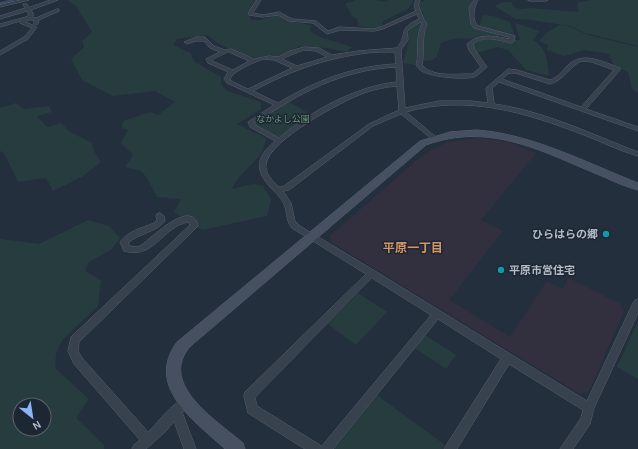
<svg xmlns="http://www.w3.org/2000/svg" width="638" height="449" font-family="Karla,'Noto Sans JP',sans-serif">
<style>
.medical{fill:#32303f}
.green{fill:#263c3f;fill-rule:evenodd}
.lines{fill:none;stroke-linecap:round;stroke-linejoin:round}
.stream{stroke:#394c67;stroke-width:2}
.street-casing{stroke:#565f6c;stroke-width:1}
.secondary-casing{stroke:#565f6c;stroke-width:1}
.street{fill:#38414e;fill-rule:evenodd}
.secondary{fill:#465061;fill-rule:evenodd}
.culture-dot{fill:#0f9aa8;stroke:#1d2633;stroke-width:1.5}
.labels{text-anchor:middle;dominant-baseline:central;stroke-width:3;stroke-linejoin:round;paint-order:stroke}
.far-park-label{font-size:9px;fill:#6b9a76;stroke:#1d2633}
.poi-label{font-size:11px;font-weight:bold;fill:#b4bcc9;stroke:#1d2633;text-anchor:end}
.neighbourhood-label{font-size:12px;font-weight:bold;fill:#d59563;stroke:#1d2633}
</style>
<rect width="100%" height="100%" fill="#242f3e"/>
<path class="medical" d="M479 138 508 142 536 153 481 220 503 231 449 300 510 337 547 281 562 289 569 278 620 304 624 311 589 391 580 394 331 242 330 236 424 154 447 142Z"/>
<path class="green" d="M67 0H255L248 12 251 20H260L277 15 288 21 311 25 310 31 320 37 352 47 347 52 326 48 299 46 278 56C269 54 262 58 253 57 239 55 218 45 207 35L177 39 173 45 190 53 195 62 221 77V84L227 91 261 102V109L237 124 266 138C264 162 240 168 232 189L254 184 263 186 271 199 267 216 202 230 174 212 181 199 157 197 147 178 141 171 125 167 133 155 121 143 128 130 122 128 123 121 150 112 158 115 175 102 155 91 113 96 82 80 71 59 84 47 82 41 92 32 76 6Z
M353 0H376L384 2 389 0H414L408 9 383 21 381 27 371 28 359 26 357 19 352 16 345 3 356 1Z
M425 0H477L469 12 471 25 475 27 498 34 499 37 452 39 441 43 437 56 433 60 423 61 424 56 421 35 423 12 413 10 415 2H421Z
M588 0H638V46L585 33 570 26 525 19H515L495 6 503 2H511L514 7 520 9 530 8 579 12 577 6 578 2 589 1Z
M483 15 493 16 510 22 516 38 505 37 501 33 479 27Z
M421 22 423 24 418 35V51L415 65 403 63 409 40 407 35 414 24Z
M515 23 540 31 533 40C548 48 547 62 549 76L526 70 508 50 497 47 477 53 473 43 479 40H520Z
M560 25 568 26 588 35 638 47V93L632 89 628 72 614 66 609 54 585 50 564 56 547 50 548 45 539 41 546 33Z
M288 101 313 116 277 138 253 126 254 122Z
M16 103 24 109 49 106 52 112 37 116 47 127 61 123 70 132 92 143 94 151 101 162 83 176 53 191 46 178 18 182 4 153 0 151V108Z
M88 220 109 226 120 238 111 250 89 262 85 271 101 280 98 306 62 340 56 353 55 368 89 399 76 418 104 445V449H0V239L39 244ZM20 405H44V429H20Z
M358 293 387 312 356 345 328 324Z
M638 321V379L617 367Z
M425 335 456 355 446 369 415 348Z
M377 395 445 445 442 449H334Z"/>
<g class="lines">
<path class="stream" d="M0 3 13 0"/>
<defs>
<path id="street" d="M21 0H29L0 7V5Z
M51 0H58L31 10 34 15 32 17 36 18 57 9H59V11L39 20 38 24H34V20H28L26 22 37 27 28 39 0 55V51L24 37 32 28 20 23V21L0 27V24L26 17 29 15 27 11 0 19V16L25 8 23 4H27L29 7Z
M257 0H261L253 13 263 15 279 12 292 19 316 21 328 31 339 27 374 29 381 27 416 11 414 5 416 0H420L418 5 424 20 427 24C421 37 425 51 422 65 432 77 454 74 468 74H472L481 67 469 50 467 44C479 33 495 36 509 39V37L474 28 471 24 469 8 474 0H478C474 7 471 19 478 26L515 36 514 41 511 43C498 40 484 35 473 44L475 50 487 67C483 70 479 75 474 77 463 80 429 77 420 70 420 70 417 66 416 65 420 51 415 37 422 24L420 22 412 27 407 32 408 40 401 50 405 108 439 101H472L488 103 486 88 508 69 517 70 550 80C557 78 562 72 567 66 583 50 602 62 620 68V70L586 109 638 127V131L499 82 492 88 494 104C544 111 591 134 638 152V156C620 151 602 142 584 135 527 113 467 94 406 112L436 137V139H432L401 114 373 126 289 190 283 191 291 203 295 221 300 226 375 271 587 401 633 303 635 300 638 299V313L594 408 590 424 573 449H560L581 418 583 410 509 364 457 449H444L501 359 438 319 333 449H305L248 413 244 396 245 392 366 274 292 228C285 220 288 211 283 202 280 197 275 192 271 188 254 170 256 157 275 141L250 127 248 122 274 105 227 83 224 79 228 72 208 63 206 59 220 52 210 48 204 41H196L187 44 184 42 196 37H205L214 46 225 50 231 49 254 59 269 56 278 57 290 51 304 47 319 48 332 55 358 51 397 48C409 33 396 30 419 19L417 14 383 29 374 31 340 30 327 34 313 23 289 21 278 15 263 17 249 15V12ZM304 50 316 51 327 57 297 66 282 59ZM229 52 249 61 233 70 212 61V60ZM377 52H395L396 64C353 66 315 81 278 103L253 91C294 69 331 56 377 52ZM263 59 274 60 292 68 248 89 231 81 230 79C233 71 255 62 263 59ZM581 61 592 62 614 70 581 107 502 79 509 73H515L550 84C564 80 569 67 581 61ZM396 67 397 82C356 86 311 111 279 138L255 125 254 123C301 93 340 70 396 67ZM397 86 399 110 369 124 284 186 279 187C273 181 264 173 266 164 269 140 342 101 364 93 375 89 386 87 397 86ZM372 278 431 315 321 447 320 445 257 406 255 398Z
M528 0H548L546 1H530Z
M160 213 164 216 165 221C157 232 139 233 128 243L130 246 136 247 140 246C151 239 191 197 198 226L79 342 78 351 82 358 148 432C160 421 170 404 186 398L190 399 191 403 190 407 182 412 196 449H184L174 421 166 431 146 449H132L134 445 140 440 74 364 68 351 71 337 190 225 188 222C162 227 154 260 124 251L120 242C128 231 142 228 154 223L157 220 156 216 157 214Z"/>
<path id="secondary" d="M477 130C532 134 587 163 638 183V190C626 187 615 182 604 177 545 153 491 121 426 145L199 339C194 343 189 347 186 352 163 388 220 423 243 443L245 449H225C196 422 144 387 177 342L420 141 450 132Z"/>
</defs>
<use href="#street" class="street-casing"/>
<use href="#secondary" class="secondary-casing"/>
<use href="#street" class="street"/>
<use href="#secondary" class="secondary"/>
</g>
<g class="culture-dot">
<circle cx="606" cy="234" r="4"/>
<circle cx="501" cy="270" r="4"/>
</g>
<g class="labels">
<g class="far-park-label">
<text x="283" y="119">なかよし公園</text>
</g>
<g class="poi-label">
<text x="598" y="234">ひらはらの郷</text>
<text x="509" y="270" text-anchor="start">平原市営住宅</text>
</g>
<g class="neighbourhood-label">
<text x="413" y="248">平原一丁目</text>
</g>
</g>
<g transform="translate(32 417) rotate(150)"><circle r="19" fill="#1d2633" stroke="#59626f"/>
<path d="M0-3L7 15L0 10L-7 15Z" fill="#8ab4f8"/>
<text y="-6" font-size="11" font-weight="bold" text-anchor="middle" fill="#b4bcc9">N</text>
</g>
</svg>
